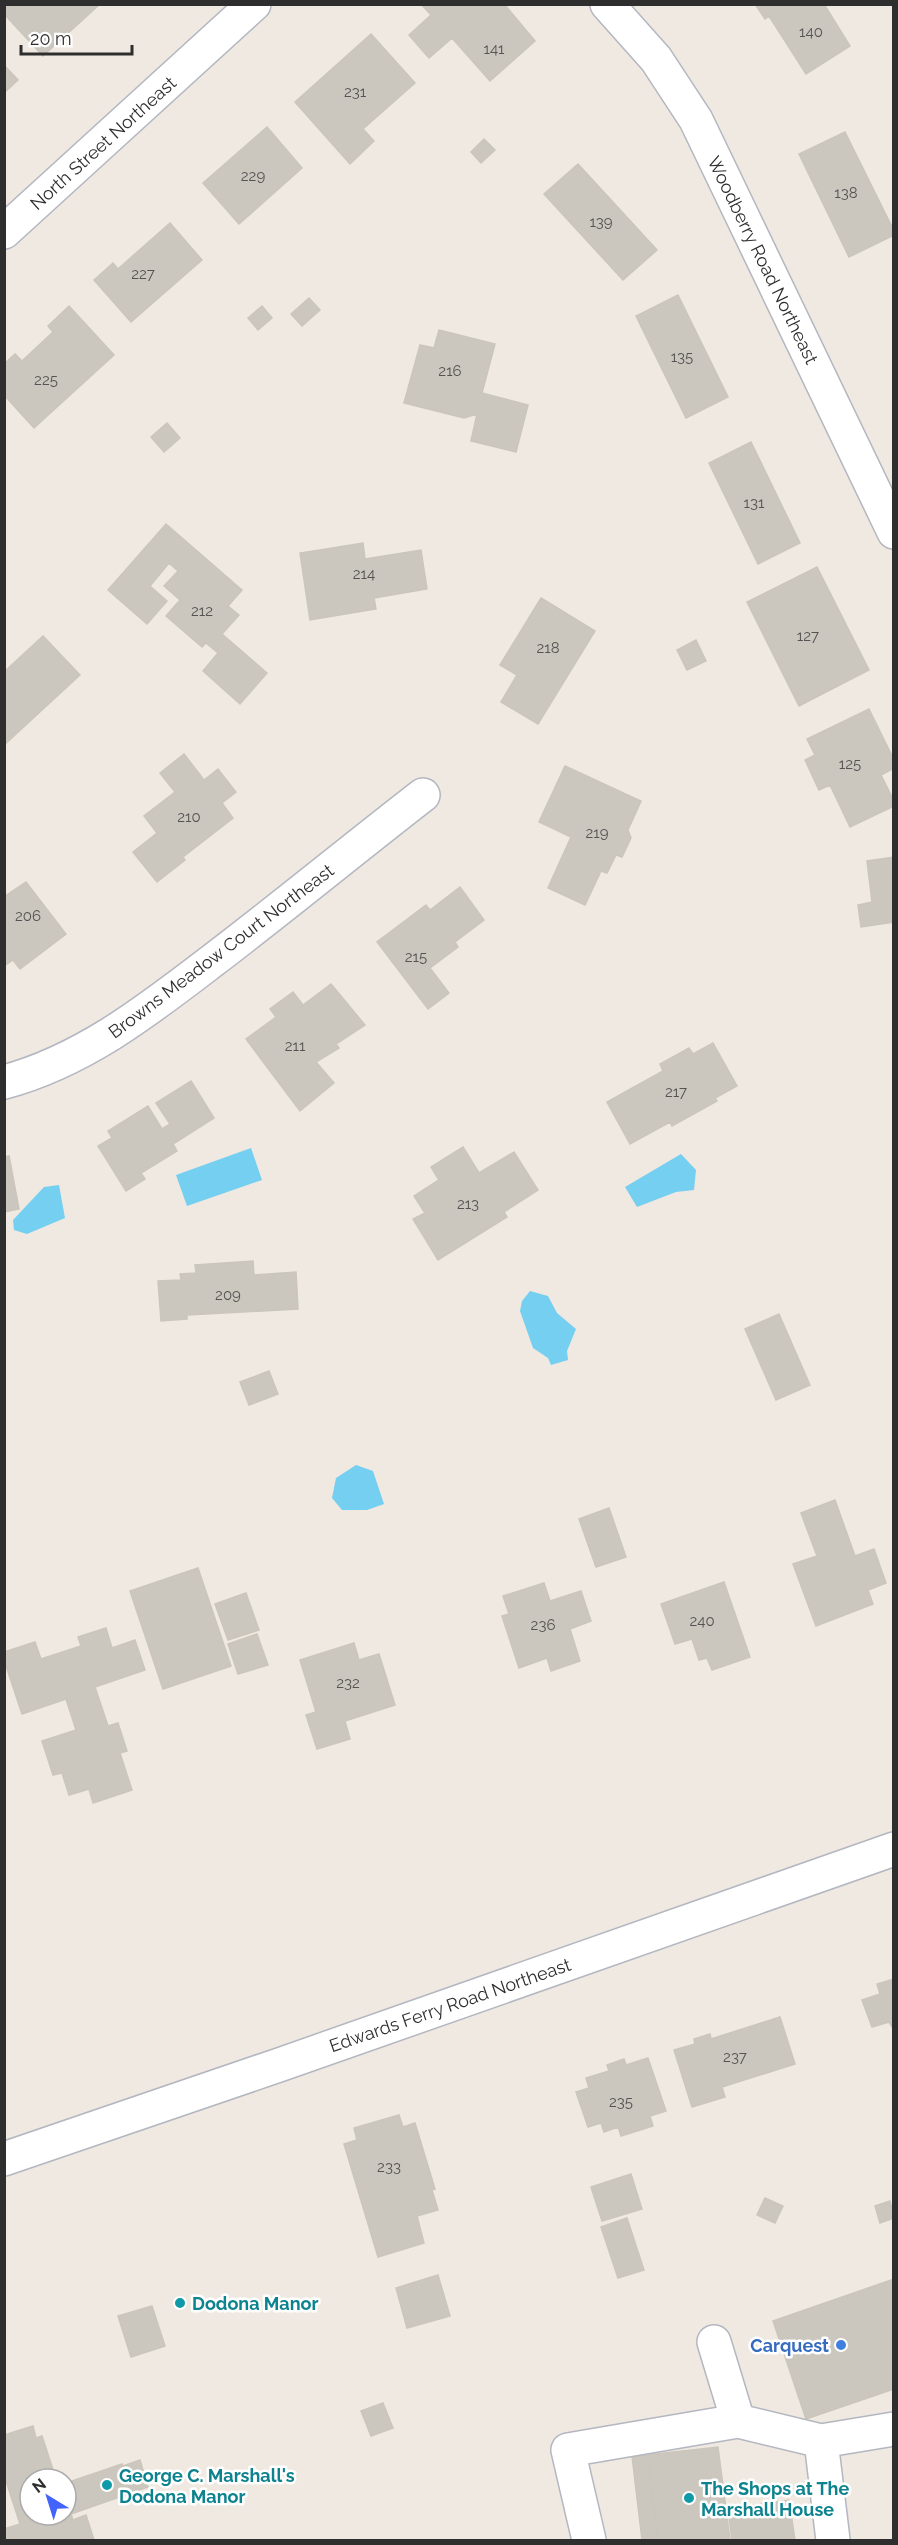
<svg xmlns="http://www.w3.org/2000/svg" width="898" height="2545" font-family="Raleway,sans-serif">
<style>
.water{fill:#75cff0}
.building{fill:#cbc7bf;stroke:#cbc5ba;stroke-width:1.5}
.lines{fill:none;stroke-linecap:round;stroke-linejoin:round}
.minor-casing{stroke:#b4b7c1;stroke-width:36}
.minor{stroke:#fff;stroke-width:33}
.culture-dot{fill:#0f9aa8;stroke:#fff;stroke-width:2}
.shop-dot{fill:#3f7fe0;stroke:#fff;stroke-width:2}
.labels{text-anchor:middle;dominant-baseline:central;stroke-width:5;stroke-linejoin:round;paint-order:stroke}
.number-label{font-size:15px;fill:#555452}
.street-label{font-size:18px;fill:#2e2e2e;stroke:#fff}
.culture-label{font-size:18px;font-weight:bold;fill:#0d838f;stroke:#fff;text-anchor:start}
.shop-label{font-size:18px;font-weight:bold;fill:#366cbe;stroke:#fff;text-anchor:end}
</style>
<rect width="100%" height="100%" fill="#efe9e1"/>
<path class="water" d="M251 1148 262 1180 187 1206 176 1175Z
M681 1154 696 1170 694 1190 676 1192 637 1207 625 1187Z
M59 1185 65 1218 27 1234 14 1230 13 1220 44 1187Z
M530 1291 548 1296 557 1313 576 1329 567 1351 568 1360 551 1365 548 1358 533 1348 520 1311 522 1301Z
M356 1465 373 1471 384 1504 367 1510H342L332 1498 336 1478Z"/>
<path class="building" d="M4 4H100L43 56 4 14Z
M421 4H504L535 41 490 81 452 38 429 58 409 35 431 15Z
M755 4H824L850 46 806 74 769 16 765 19Z
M371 34 415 83 363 129 374 141 350 164 295 102Z
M4 65 18 80 4 93Z
M267 127 302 168 239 224 203 183Z
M845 132 894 231V235L849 257 799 154Z
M484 139 495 150 481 163 471 152Z
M578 164 657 250 623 280 544 194Z
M170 223 202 260 131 322 94 280 113 263 118 269Z
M678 295 728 397 686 418 636 316Z
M309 298 320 310 302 326 291 314Z
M69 306 114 355 34 428 4 395V364L15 354 22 361 53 332 48 326Z
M262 306 272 318 258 330 248 318Z
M439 330 495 344 482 393 528 405 516 452 471 441 477 414 464 418 404 403 420 345 434 348Z
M167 423 180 438 164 452 151 437Z
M751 442 800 543 758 564 709 463Z
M166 524 242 590 228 606 239 615 222 634 267 673 240 704 203 671 218 653 206 643 202 647 166 616 180 600 164 586 178 571 169 563 150 586 167 601 147 624 108 590Z
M363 543 365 559 421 550 427 589 374 598 376 609 310 620 300 553Z
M817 567 869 670 799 706 747 602Z
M541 598 595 631 538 724 501 702 517 675 500 665Z
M43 636 80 675 4 745V672Z
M696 640 706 661 687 670 677 650Z
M869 709 894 760V768L881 775 894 801V806L850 827 830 785 819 790 805 760 815 755 807 739Z
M184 754 204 780 218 769 236 792 222 803 233 818 183 857 185 860 157 882 133 852 157 833 144 816 175 792 160 773Z
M565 766 641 801 628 830 631 838 622 857 616 855 607 873 601 871 585 905 548 888 571 837 539 822Z
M894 857V922L861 927 858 905 872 902 867 861Z
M26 882 66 934 20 969 13 960 4 966V897Z
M460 887 484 920 455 942 458 947 430 968 449 993 428 1009 377 942 426 905 430 910Z
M331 984 365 1025 336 1044 339 1048 316 1062 334 1083 300 1111 246 1039 276 1017 270 1009 293 992 303 1005Z
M713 1043 737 1086 715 1098 717 1101 672 1126 670 1122 630 1144 607 1102 663 1071 660 1064 689 1048 693 1054Z
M191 1081 214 1118 173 1144 177 1151 141 1173 145 1179 126 1191 98 1146 112 1138 108 1131 148 1106 162 1129 170 1124 156 1103Z
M463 1147 479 1173 514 1152 538 1190 504 1212 507 1217 438 1260 413 1219 425 1213 414 1196 439 1180 431 1167Z
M9 1156 19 1209 4 1212V1157Z
M253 1261 254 1275 296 1272 298 1309 187 1315V1319L161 1321 158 1281 181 1280 180 1274 196 1273 195 1265Z
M779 1314 810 1385 776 1400 745 1329Z
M269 1371 278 1394 249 1405 240 1382Z
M835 1500 855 1556 874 1549 886 1583 868 1590 873 1604 816 1626 793 1564 817 1556 801 1513Z
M609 1508 626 1557 596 1567 579 1519Z
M198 1568 231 1666 163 1689 130 1591Z
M724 1582 750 1657 712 1670 707 1658 699 1660 692 1639 675 1644 661 1604Z
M544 1583 550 1601 581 1591 591 1621 570 1629 580 1661 551 1671 547 1658 519 1668 502 1616 509 1614 503 1596Z
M246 1593 259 1630 228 1640 215 1604Z
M106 1628 112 1648 135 1640 145 1670 95 1687 108 1726 118 1723 127 1751 120 1753 132 1790 93 1803 89 1789 69 1795 62 1773 53 1775 42 1741 76 1730 66 1699 22 1714 4 1660V1652L35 1642 41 1659 81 1646 78 1637Z
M257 1634 268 1665 238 1674 228 1644Z
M354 1643 359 1660 379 1654 395 1705 345 1721 350 1739 317 1749 306 1715 316 1712 300 1660Z
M894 1979V2030L889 2022 872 2027 862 2000 880 1994 877 1984Z
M780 2017 795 2064 722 2087 725 2097 692 2107 674 2050 695 2044 694 2039 710 2034 711 2039Z
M648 2058 666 2111 650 2116 653 2126 621 2136 618 2127 604 2132 601 2123 588 2127 576 2092 589 2088 586 2078 609 2071 607 2065 624 2059 626 2065Z
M399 2115 403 2127 415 2123 435 2189 432 2190 438 2210 417 2216 424 2243 378 2257 344 2144 357 2140 354 2128Z
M631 2174 642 2209 602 2221 591 2187Z
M765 2198 783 2206 775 2223 757 2215Z
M890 2201 894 2218 880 2223 875 2206Z
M627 2218 644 2270 618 2278 601 2227Z
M438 2275 450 2316 407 2328 396 2288Z
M894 2279V2389L806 2419 773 2321Z
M152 2306 165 2346 131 2357 118 2316Z
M383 2403 393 2428 371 2436 361 2411Z
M33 2426 36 2438 42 2436 56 2479H30V2515H66V2483L122 2464 123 2466 140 2460 148 2487 71 2514 73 2520 86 2515 94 2540H7L4 2529 20 2524 4 2475V2435Z
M718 2447 730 2540H658L647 2455Z
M647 2455 658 2540H642L632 2456Z
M789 2500 795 2540H732L728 2509Z"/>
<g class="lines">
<defs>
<path id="minor" d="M607 4 656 59 696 120 894 532
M4 232 254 4
M4 1082C83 1061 148 1010 212 961 283 907 352 850 423 795
M4 2159 282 2064 894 1849
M714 2342 738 2421 821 2441 833 2540
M821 2441 894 2429
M589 2540 568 2450 738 2421"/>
</defs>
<use href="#minor" class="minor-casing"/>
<use href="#minor" class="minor"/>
</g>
<g class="culture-dot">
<circle cx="180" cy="2303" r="6"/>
<circle cx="107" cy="2485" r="6"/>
<circle cx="689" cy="2498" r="6"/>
</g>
<circle class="shop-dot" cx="841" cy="2345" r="6"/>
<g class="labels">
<g class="number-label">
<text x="811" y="32">140</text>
<text x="494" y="49">141</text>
<text x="355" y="92">231</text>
<text x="253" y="176">229</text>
<text x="846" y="193">138</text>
<text x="601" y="222">139</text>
<text x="143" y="274">227</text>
<text x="682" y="357">135</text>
<text x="450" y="371">216</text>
<text x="46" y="380">225</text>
<text x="754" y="503">131</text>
<text x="364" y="574">214</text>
<text x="202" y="611">212</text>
<text x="808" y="636">127</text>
<text x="548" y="648">218</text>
<text x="850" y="764">125</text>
<text x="189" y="817">210</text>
<text x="597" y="833">219</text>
<text x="28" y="916">206</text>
<text x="416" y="957">215</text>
<text x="295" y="1046">211</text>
<text x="676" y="1092">217</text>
<text x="468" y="1204">213</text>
<text x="228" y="1295">209</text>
<text x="702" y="1621">240</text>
<text x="543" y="1625">236</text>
<text x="348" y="1683">232</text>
<text x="735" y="2057">237</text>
<text x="621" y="2102">235</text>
<text x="389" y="2167">233</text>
</g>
<g class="street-label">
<text transform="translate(103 143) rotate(-42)">North Street Northeast</text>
<text transform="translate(763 260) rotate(64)">Woodberry Road Northeast</text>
<text transform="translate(221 951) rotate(-37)">Browns Meadow Court Northeast</text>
<text transform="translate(450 2005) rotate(-19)">Edwards Ferry Road Northeast</text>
</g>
<g class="culture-label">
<text x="192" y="2303">Dodona Manor</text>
<text x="119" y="2475">George C. Marshall's<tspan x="119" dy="21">Dodona Manor</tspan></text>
<text x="701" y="2488">The Shops at The<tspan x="701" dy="21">Marshall House</tspan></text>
</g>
<g class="shop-label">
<text x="829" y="2345">Carquest</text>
</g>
</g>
<rect width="898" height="2545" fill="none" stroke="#2e2e2e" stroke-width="12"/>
<g transform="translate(48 2497) rotate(322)"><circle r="28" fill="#ffffff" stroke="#ababab" stroke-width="1.5"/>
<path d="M0-4.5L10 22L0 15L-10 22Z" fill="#4264fb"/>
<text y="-9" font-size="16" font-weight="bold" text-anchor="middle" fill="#2e2e2e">N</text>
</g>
<path d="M21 45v9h111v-9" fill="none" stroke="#2e2e2e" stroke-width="3"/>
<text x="30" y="45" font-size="18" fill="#2e2e2e" stroke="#ffffff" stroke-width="4.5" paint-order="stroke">20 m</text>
</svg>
